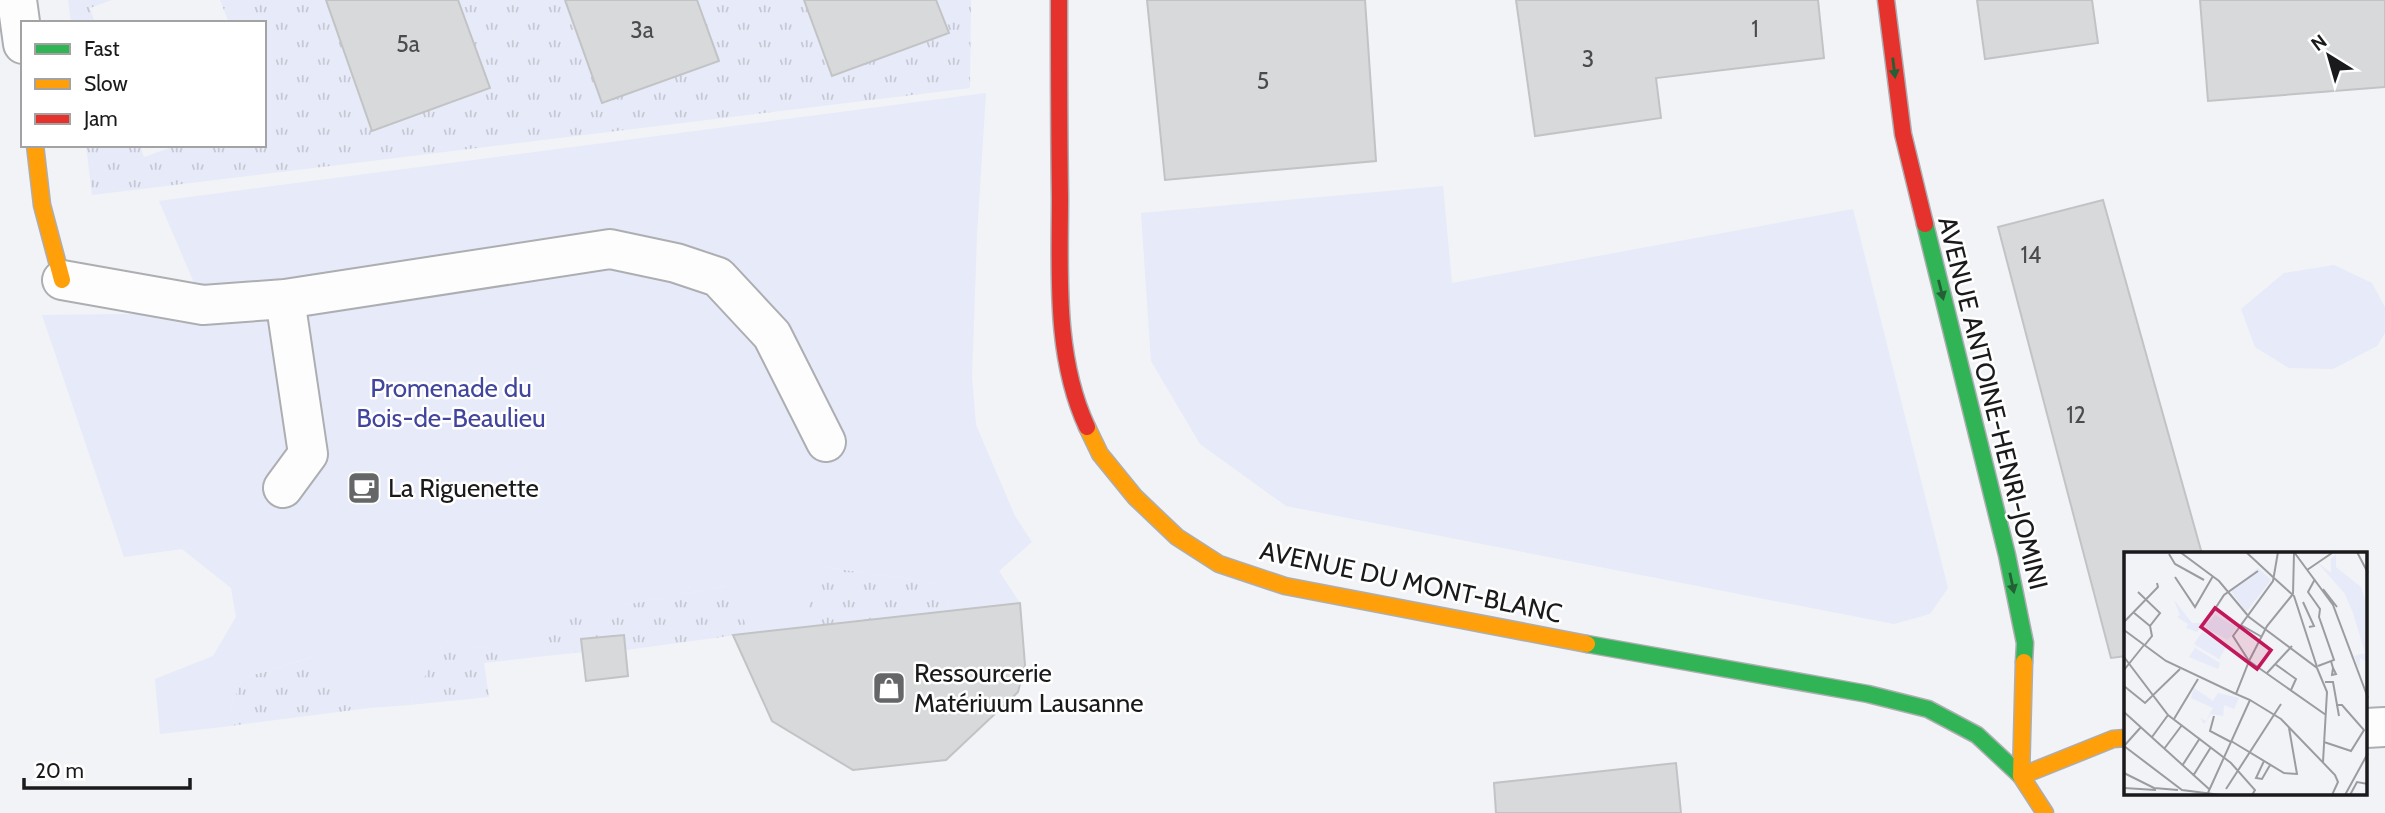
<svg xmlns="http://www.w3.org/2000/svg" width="2385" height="813" font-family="Cabin,sans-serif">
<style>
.grass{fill:url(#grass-tufts)}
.green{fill:#e7eaf8}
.building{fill:#d8d9db;stroke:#c2c3c5;stroke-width:2}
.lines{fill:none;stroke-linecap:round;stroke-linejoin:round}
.street-casing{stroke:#adaeb1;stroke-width:42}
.fast-casing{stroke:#adaeb1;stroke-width:19}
.slow-casing{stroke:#adaeb1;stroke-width:19}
.jam-casing{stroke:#adaeb1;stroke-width:19}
.street{stroke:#fdfdfe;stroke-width:38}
.fast{stroke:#30b455;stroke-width:16}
.slow{stroke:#ff9f0a;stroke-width:16}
.jam{stroke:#e5322d;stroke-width:16}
.oneway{fill:#245f36}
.labels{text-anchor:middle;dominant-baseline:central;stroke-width:5;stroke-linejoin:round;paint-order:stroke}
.number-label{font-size:23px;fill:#4a4b4d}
.park-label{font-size:26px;fill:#41459d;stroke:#fff}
.street-label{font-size:26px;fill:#1a1a1c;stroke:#fff}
.poi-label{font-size:26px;fill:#1a1a1c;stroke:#fff;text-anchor:start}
.inset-road{fill:none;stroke:#9b9c9f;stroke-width:2}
.view{fill:#c2185b;fill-opacity:0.15;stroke:#c2185b;stroke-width:3.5}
.inset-edge{fill:none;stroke:#1a1a1c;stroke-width:3.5}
</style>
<defs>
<pattern id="grass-tufts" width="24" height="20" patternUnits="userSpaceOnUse" patternTransform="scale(1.75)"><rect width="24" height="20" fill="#e7eaf8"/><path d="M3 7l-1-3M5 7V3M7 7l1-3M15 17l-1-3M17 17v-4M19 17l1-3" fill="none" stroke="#c6c8d4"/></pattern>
</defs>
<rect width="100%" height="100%" fill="#f1f3f6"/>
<path class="grass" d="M68 0H112L90 8 95 23H71Z
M220 0H326L373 131 490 88 458 0H565L603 103 719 61 697 0H804L832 76 948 34 936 0H971L970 88 92 195 86 145H140L144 157 178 145H264V23H229Z
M824 567 939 583 951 611 799 628Z
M726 586 751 633 626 650 623 635 582 639 583 652 546 656 549 619Z
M444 641 493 649 502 661 484 663 489 697 409 705Z
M313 657 369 708 222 727 243 678Z"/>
<path class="green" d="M986 93 977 234 972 377 976 425 1015 516 1032 542 999 571 1020 603 951 611 939 583 825 567 799 628 751 633 725 586 550 619 546 656 502 661 493 649 444 641 409 705 369 708 312 657 243 678 222 727 160 734 155 679 213 656 236 617 231 588 182 549 124 557 42 315 207 313 159 201Z
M1443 186 1452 283 1853 209 1948 588 1930 614 1894 624 1286 506 1200 444 1151 361 1141 213Z
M2334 265 2372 283 2385 307V333L2377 346 2333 369 2289 368 2255 347 2241 309 2284 273Z"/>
<path class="building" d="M326 0H458L490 88 372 131Z
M565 0H697L719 61 602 103Z
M804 0H936L949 33 832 76Z
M1147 0H1365L1376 161 1165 180Z
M1516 0H1818L1824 58 1656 78 1661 118 1535 136Z
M1977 0H2092L2098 43 1985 59Z
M2200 0H2385V87L2208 101Z
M2103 200 2202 554H2126V656L2111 658 1998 227Z
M1020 603 1025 665 1018 692 946 760 853 770 772 721 733 635Z
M624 635 628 676 586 681 581 639Z
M1676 763 1681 813H1496L1494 783Z"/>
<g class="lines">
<defs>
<path id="street" d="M17 0 23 44
M62 280 203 305 285 299 610 249 676 263 718 277 772 335 826 442
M283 488 308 454 285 299
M2366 728 2385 727"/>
<path id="fast" d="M1925 224 2007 555 2025 643 2024 662
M1587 644 1868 694 1928 709 1977 735 2021 776"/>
<path id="slow" d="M35 145 42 205 62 280
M1087 427 1100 454 1135 497 1177 537 1219 564 1285 586 1587 644
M2024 662 2021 776 2045 813
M2021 776 2113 739 2126 738"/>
<path id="jam" d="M1059 0C1059 66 1059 131 1060 197 1060 273 1054 356 1087 427
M1886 0 1903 134 1925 224"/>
</defs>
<use href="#street" class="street-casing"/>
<use href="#fast" class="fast-casing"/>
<use href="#slow" class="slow-casing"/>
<use href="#jam" class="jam-casing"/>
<use href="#street" class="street"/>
<use href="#fast" class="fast"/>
<use href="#slow" class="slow"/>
<use href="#jam" class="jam"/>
</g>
<defs><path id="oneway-solid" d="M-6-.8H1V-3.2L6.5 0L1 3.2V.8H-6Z" transform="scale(1.75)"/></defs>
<g class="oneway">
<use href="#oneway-solid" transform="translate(1894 68) rotate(83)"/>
<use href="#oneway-solid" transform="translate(1941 290) rotate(76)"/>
<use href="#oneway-solid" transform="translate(2012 583) rotate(78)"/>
</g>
<defs>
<symbol id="cafe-square" viewBox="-11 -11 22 22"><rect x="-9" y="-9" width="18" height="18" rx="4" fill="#656668" stroke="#fff"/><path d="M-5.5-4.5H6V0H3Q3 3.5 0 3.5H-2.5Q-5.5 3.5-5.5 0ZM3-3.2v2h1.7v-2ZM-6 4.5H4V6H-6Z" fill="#fff"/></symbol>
<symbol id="shop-square" viewBox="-11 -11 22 22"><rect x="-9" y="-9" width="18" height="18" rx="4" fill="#656668" stroke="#fff"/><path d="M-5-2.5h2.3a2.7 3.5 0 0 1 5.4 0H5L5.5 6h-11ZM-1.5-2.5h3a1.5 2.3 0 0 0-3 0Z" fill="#fff"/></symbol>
</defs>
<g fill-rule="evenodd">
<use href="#cafe-square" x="345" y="469" width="38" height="38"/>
<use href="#shop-square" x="870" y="669" width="38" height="38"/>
</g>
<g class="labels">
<g class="number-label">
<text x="1755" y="29">1</text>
<text x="642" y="30">3a</text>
<text x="408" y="44">5a</text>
<text x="1588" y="59">3</text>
<text x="1263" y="81">5</text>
<text x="2031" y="255">14</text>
<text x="2076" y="415">12</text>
</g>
<g class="park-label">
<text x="451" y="388">Promenade du<tspan x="451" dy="30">Bois-de-Beaulieu</tspan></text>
</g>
<g class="street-label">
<text transform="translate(1993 403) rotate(76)">AVENUE ANTOINE-HENRI-JOMINI</text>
<text transform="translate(1411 582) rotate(12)">AVENUE DU MONT-BLANC</text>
</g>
<g class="poi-label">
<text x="388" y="488">La Riguenette</text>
<text x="914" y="673">Ressourcerie<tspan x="914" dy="30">Matériuum Lausanne</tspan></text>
</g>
</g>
<g transform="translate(2124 552)">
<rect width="243" height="243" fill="#f1f3f6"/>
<path d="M212 2V15L237 35 241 48 243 110 236 106 235 117 230 104 241 101 229 61 221 42 193 10 207 21V7ZM50 48 68 71H84L91 63 112 75 106 86 80 73 73 80 62 76 64 72 53 65 56 63Z" fill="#e7eaf8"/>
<path d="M134 16 147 28 122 60 107 39ZM91 63 112 75 104 88 82 76ZM78 80 102 95 95 107 70 92ZM71 96 96 111 94 117 65 105ZM70 136 89 149 94 141 115 146 110 157 100 153 99 164 87 162 80 172 76 166 82 169 89 156 67 146Z" fill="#e7eaf8"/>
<path class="inset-road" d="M56 0 95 29 125 65 193 116 203 140 199 210M122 0 150 26M170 0 209 53 244 146M233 0 244 21M45 2 51 12 80 28M183 18 208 1M51 25 71 55 89 24M150 26 170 44 193 115M191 27 184 40 196 57 195 65 210 108 194 114M199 37 213 55M14 40 36 61 26 74 28 84 20 94M169 42 143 74 125 109 202 163M169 42 170 1M179 50 190 74 185 75M9 60 26 74M87 63 100 43 134 19M0 70 34 35 33 31M117 73 138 85M0 78 42 109 112 142M0 105 44 163 107 211 131 238 128 243M207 109 209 116 212 122 208 123 209 116M151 112 172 127 167 138M0 118 20 93M143 121 168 94M201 130H209L215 164M0 134 21 151 56 117M126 148 157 167 211 223 214 230 208 243M0 160 85 237M90 164 86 179 107 190M50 167 74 127M28 185 44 163M107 189 160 221 173 222 165 176M200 190 227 199 240 178 218 153H212M0 194 17 175M0 194 58 238 97 243M40 197 58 173M140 209 132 226 138 227 146 213M58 214 76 186M0 221 30 236 54 238M69 224 87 195M0 236 32 238M102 237 157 152M83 243 126 148 112 142 125 109 109 84 149 29 154 0M221 243 244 201M226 243 233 230 244 232"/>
<path class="view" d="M91 56 147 98 133 117 77 75Z"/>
<rect width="243" height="243" class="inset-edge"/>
</g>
<rect x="21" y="21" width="245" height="126" fill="#ffffff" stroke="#a3a3a4" stroke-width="2"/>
<rect x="35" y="44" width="35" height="10" fill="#30b455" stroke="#a3a3a4" stroke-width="2"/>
<text x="84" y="56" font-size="21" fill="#1a1a1c">Fast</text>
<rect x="35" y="79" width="35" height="10" fill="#ff9f0a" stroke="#a3a3a4" stroke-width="2"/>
<text x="84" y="91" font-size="21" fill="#1a1a1c">Slow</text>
<rect x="35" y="114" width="35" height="10" fill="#e5322d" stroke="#a3a3a4" stroke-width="2"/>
<text x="84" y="126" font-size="21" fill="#1a1a1c">Jam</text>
<g transform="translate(2329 56) rotate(323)" stroke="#ffffff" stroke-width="5" paint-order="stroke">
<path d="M0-5L12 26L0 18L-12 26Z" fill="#1a1a1c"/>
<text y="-10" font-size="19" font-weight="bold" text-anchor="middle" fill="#1a1a1c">N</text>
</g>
<path d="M24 778v10h166v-10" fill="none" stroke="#1a1a1c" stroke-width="3.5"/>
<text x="35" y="778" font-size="21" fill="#1a1a1c" stroke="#ffffff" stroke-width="5" paint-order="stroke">20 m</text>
</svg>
